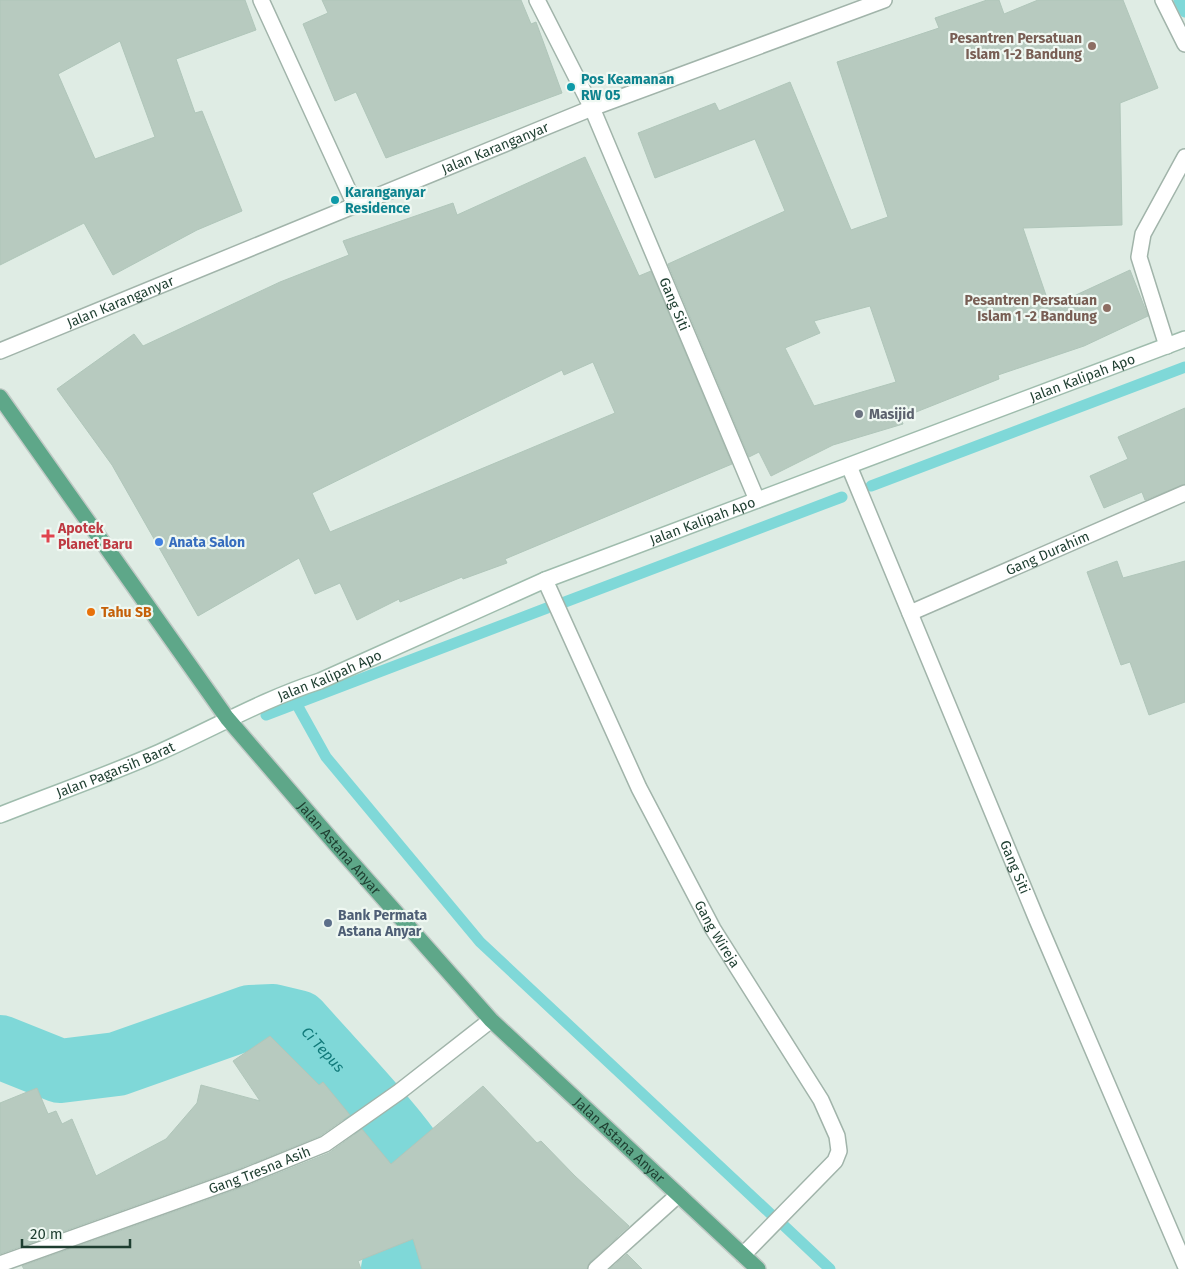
<svg xmlns="http://www.w3.org/2000/svg" width="1185" height="1269" font-family="'Fira Sans',sans-serif">
<style>
.lines{fill:none;stroke-linecap:round;stroke-linejoin:round}
.stream{stroke:#7fd8d8;stroke-width:11}
.river{stroke:#7fd8d8;stroke-width:64}
.building{fill:#b7cabf;stroke:#b0c6ba;fill-rule:evenodd}
.lane-casing{stroke:#a1b4aa;stroke-width:18}
.street-casing{stroke:#a1b4aa;stroke-width:18}
.secondary-casing{stroke:#9fbcad;stroke-width:18}
.primary-casing{stroke:#c0c9c5;stroke-width:18}
.lane{stroke:#fff;stroke-width:15}
.street{stroke:#fff;stroke-width:15}
.secondary{stroke:#fff;stroke-width:15}
.primary{stroke:#5ea789;stroke-width:15}
.education-dot{fill:#8d6e63;stroke:#eff8f2;stroke-width:2}
.culture-dot{fill:#0f9aa8;stroke:#eff8f2;stroke-width:2}
.worship-dot{fill:#6b7280;stroke:#eff8f2;stroke-width:2}
.health-dot{fill:#e0444e;stroke:#eff8f2;stroke-width:2}
.shop-dot{fill:#3f7fe0;stroke:#eff8f2;stroke-width:2}
.food-dot{fill:#e8710a;stroke:#eff8f2;stroke-width:2}
.service-dot{fill:#5c6f8a;stroke:#eff8f2;stroke-width:2}
.labels{text-anchor:middle;dominant-baseline:central;stroke-width:4.5;stroke-linejoin:round;paint-order:stroke}
.education-label{font-size:14px;font-weight:bold;fill:#785e54;stroke:#eff8f2;text-anchor:end}
.culture-label{font-size:14px;font-weight:bold;fill:#0d838f;stroke:#eff8f2;text-anchor:start}
.street-label{font-size:14px;fill:#1e3e30;stroke:#eff8f2}
.worship-label{font-size:14px;font-weight:bold;fill:#5b616d;stroke:#eff8f2;text-anchor:start}
.health-label{font-size:14px;font-weight:bold;fill:#be3a42;stroke:#eff8f2;text-anchor:start}
.shop-label{font-size:14px;font-weight:bold;fill:#366cbe;stroke:#eff8f2;text-anchor:start}
.food-label{font-size:14px;font-weight:bold;fill:#c56008;stroke:#eff8f2;text-anchor:start}
.service-label{font-size:14px;font-weight:bold;fill:#4e5e75;stroke:#eff8f2;text-anchor:start}
.water-label{font-size:15px;font-style:italic;fill:#117a7a;stroke:#eff8f2}
</style>
<rect width="100%" height="100%" fill="#dfece4"/>
<g class="lines">
<path class="stream" d="M1179 0 1185 12
M871 486 1185 367
M565 602 842 497
M296 703 326 757 480 942 775 1218
M266 715 547 608
M779 1221 830 1269"/>
<path class="river" id="s1" d="M0 1047 60 1071 117 1064 250 1017 273 1016 298 1022C351 1082 411 1139 448 1211 440 1238 414 1252 393 1269"/>
</g>
<path class="building" d="M0 0H245L256 30 176 59 195 113 202 111 242 211 197 230 113 275 84 223 0 265ZM120 41 155 137 95 159 58 74Z
M322 0H521L531 24 536 22 562 93 386 158 356 92 335 101 303 24 328 13Z
M987 0H999L1004 14 1038 0H1123L1158 88 1120 103 1122 225 1023 228 1050 307 1130 270 1148 316 1084 346 998 375 999 379 901 418 903 424 833 445 771 476 759 452 749 457 668 264 785 211 755 139 655 178 638 133 715 103 719 111 790 82 851 230 888 217 837 62 939 28 935 18ZM870 306 896 382 814 406 785 348 820 333 814 321Z
M585 157 639 276 651 271 732 464 505 559 507 563 463 579 462 577 400 602 399 599 357 620 340 583 315 594 299 558 198 616 112 465 57 389 134 334 143 346 280 282 349 255 343 241 453 203 457 215ZM593 362 615 413 330 532 312 493 562 370 564 375Z
M1185 408V484L1145 500 1142 492 1104 508 1090 476 1128 459 1118 437Z
M1117 561 1123 578 1185 561V702L1149 715 1130 662 1121 665 1087 572Z
M270 1036 319 1085 323 1082 350 1115 320 1136 243 1167 0 1254V1103L37 1088 48 1114 56 1111 62 1124 72 1119 96 1176 166 1139 197 1103 201 1085 260 1101 233 1061Z
M483 1086 537 1143 541 1141 575 1176 629 1226 590 1262 587 1269H422L413 1239 358 1261 361 1269H24L22 1266 249 1185 329 1153 362 1129 391 1164Z
M627 1254 642 1269H610Z"/>
<g class="lines">
<defs>
<path id="lane" d="M1167 346 1139 257 1143 234 1185 157"/>
<g id="street">
<path d="M261 0 355 205"/>
<path id="s2" d="M537 0 592 108 757 500"/>
<path d="M1163 0 1185 44"/>
<path id="s3" d="M0 351 592 108 884 0"/>
<path id="s4" d="M849 466 1037 920 1185 1265"/>
<path id="s5" d="M545 580 639 788 713 929 821 1100 837 1136 839 1151 835 1161 743 1255"/>
<path id="s6" d="M910 613 1185 493"/>
<path id="s7" d="M0 1264 246 1176 325 1144 399 1092 491 1020"/>
<path d="M596 1269 678 1195"/>
</g>
<g id="secondary">
<path id="s8" d="M0 815C53 794 108 775 160 752 214 728 264 699 320 681L545 580 1185 339"/>
</g>
<g id="primary">
<path id="s9" d="M0 397 227 718 338 847 491 1020 758 1269"/>
</g>
</defs>
<use href="#lane" class="lane-casing"/>
<use href="#street" class="street-casing"/>
<use href="#secondary" class="secondary-casing"/>
<use href="#primary" class="primary-casing"/>
<use href="#lane" class="lane"/>
<use href="#street" class="street"/>
<use href="#secondary" class="secondary"/>
<use href="#primary" class="primary"/>
</g>
<g class="education-dot">
<circle cx="1092" cy="46" r="5"/>
<circle cx="1107" cy="308" r="5"/>
</g>
<g class="culture-dot">
<circle cx="571" cy="87" r="5"/>
<circle cx="335" cy="200" r="5"/>
</g>
<circle class="worship-dot" cx="859" cy="414" r="5"/>
<path class="health-dot" d="M45.5 528.5h5v5h5v5h-5v5h-5v-5h-5v-5h5z"/>
<circle class="shop-dot" cx="159" cy="542" r="5"/>
<circle class="food-dot" cx="91" cy="612" r="5"/>
<circle class="service-dot" cx="328" cy="923" r="5"/>
<g class="labels">
<g class="education-label">
<text x="1082" y="38">Pesantren Persatuan<tspan x="1082" dy="16">Islam 1-2 Bandung</tspan></text>
<text x="1097" y="300">Pesantren Persatuan<tspan x="1097" dy="16">Islam 1 -2 Bandung</tspan></text>
</g>
<g class="culture-label">
<text x="581" y="79">Pos Keamanan<tspan x="581" dy="16">RW 05</tspan></text>
<text x="345" y="192">Karanganyar<tspan x="345" dy="16">Residence</tspan></text>
</g>
<g class="street-label">
<text stroke="none"><textPath href="#s3" startOffset="535">Jalan Karanganyar</textPath></text>
<text stroke="none"><textPath href="#s3" startOffset="130">Jalan Karanganyar</textPath></text>
<text stroke="none"><textPath href="#s2" startOffset="334">Gang Siti</textPath></text>
<text stroke="none"><textPath href="#s8" startOffset="1168">Jalan Kalipah Apo</textPath></text>
<text stroke="none"><textPath href="#s8" startOffset="762">Jalan Kalipah Apo</textPath></text>
<text stroke="none"><textPath href="#s6" startOffset="150">Gang Durahim</textPath></text>
<text stroke="none"><textPath href="#s8" startOffset="358">Jalan Kalipah Apo</textPath></text>
<text stroke="none"><textPath href="#s8" startOffset="124">Jalan Pagarsih Barat</textPath></text>
<text stroke="none"><textPath href="#s9" startOffset="565">Jalan Astana Anyar</textPath></text>
<text stroke="none"><textPath href="#s4" startOffset="434">Gang Siti</textPath></text>
<text stroke="none"><textPath href="#s5" startOffset="394">Gang Wireja</textPath></text>
<text stroke="none"><textPath href="#s9" startOffset="970">Jalan Astana Anyar</textPath></text>
<text stroke="none"><textPath href="#s7" startOffset="276">Gang Tresna Asih</textPath></text>
</g>
<g class="worship-label">
<text x="869" y="414">Masijid</text>
</g>
<g class="health-label">
<text x="58" y="528">Apotek<tspan x="58" dy="16">Planet Baru</tspan></text>
</g>
<g class="shop-label">
<text x="169" y="542">Anata Salon</text>
</g>
<g class="food-label">
<text x="101" y="612">Tahu SB</text>
</g>
<g class="service-label">
<text x="338" y="915">Bank Permata<tspan x="338" dy="16">Astana Anyar</tspan></text>
</g>
<g class="water-label">
<text stroke="none"><textPath href="#s1" startOffset="349">Ci Tepus</textPath></text>
</g>
</g>
<path d="M22 1239v8h108v-8" fill="none" stroke="#1e3e30" stroke-width="2.5"/>
<text x="30" y="1239" font-size="15" fill="#1e3e30" stroke="#eff8f2" stroke-width="4" paint-order="stroke">20 m</text>
</svg>
